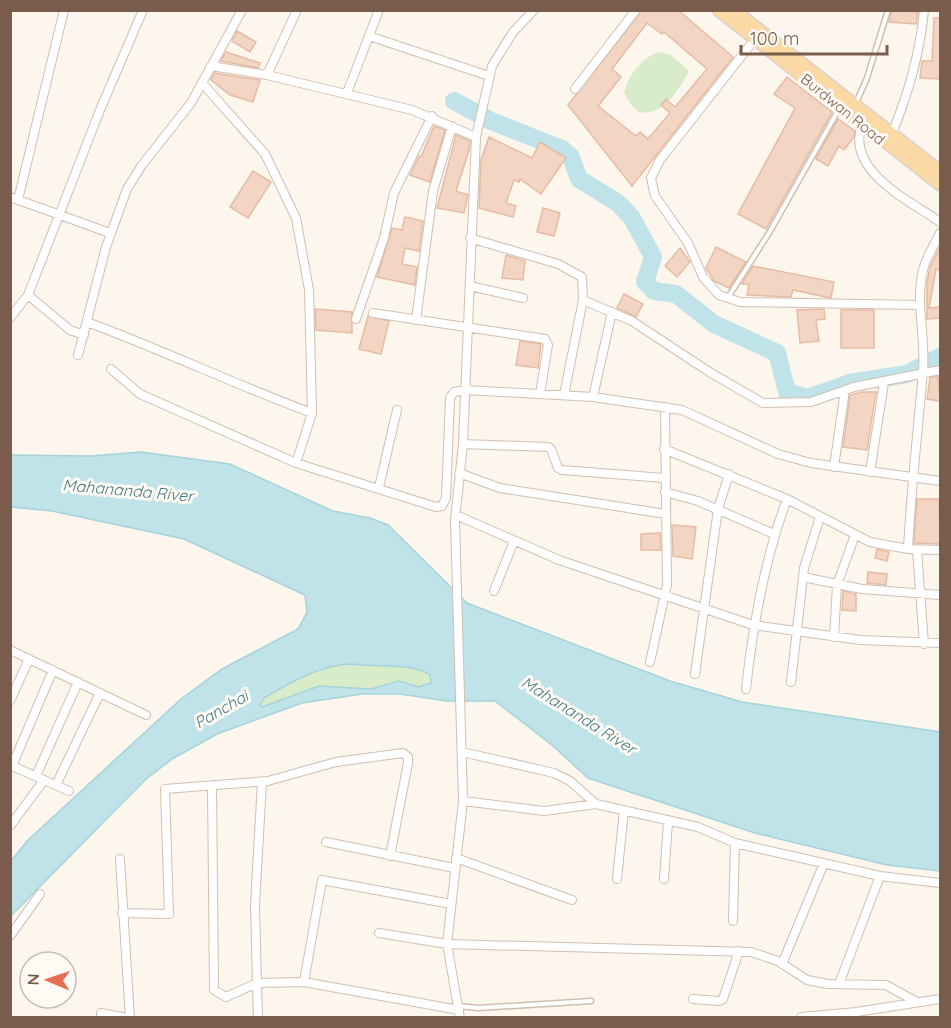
<svg xmlns="http://www.w3.org/2000/svg" width="951" height="1028" font-family="Quicksand,sans-serif">
<style>
.green{fill:#d8ecc9}
.water{fill:#bfe3e8;stroke:#a5d3da;stroke-width:1.5;fill-rule:evenodd}
.lines{fill:none;stroke-linecap:round;stroke-linejoin:round}
.river{stroke:#bfe3e8;stroke-width:18}
.building{fill:#f3d5c3;stroke:#e6bba3;stroke-width:1.5;fill-rule:evenodd}
.lane-casing{stroke:#d1beb0;stroke-width:7}
.street-casing{stroke:#d1beb0;stroke-width:10}
.primary-casing{stroke:#dad1cd;stroke-width:15}
.lane{stroke:#fff;stroke-width:4}
.street{stroke:#fff;stroke-width:8}
.primary{stroke:#fbd9a5;stroke-width:12}
.labels{text-anchor:middle;dominant-baseline:central;stroke-width:6;stroke-linejoin:round;paint-order:stroke}
.street-label{font-size:15px;fill:#7a5c4d;stroke:#fffaf3}
.water-label{font-size:16px;font-style:italic;fill:#437c86;stroke:#fffaf3}
</style>
<rect width="100%" height="100%" fill="#fdf6ec"/>
<path class="green" d="M660 52 671 55 689 71C680 88 663 117 639 112L631 105 624 93C629 75 641 57 660 52Z
M352 664C377 668 411 662 430 674L431 683 419 687 399 681 371 689 319 686 261 707 260 705 264 698C291 682 322 664 352 664Z"/>
<path class="water" d="M141 452 230 464 333 511 370 518 388 525 467 603 670 681 742 702 940 732V871L887 865 755 833 588 778 552 745 495 701H447L400 694H362L302 703 217 734 172 759 145 780 11 916V861L27 841 181 699 222 669 298 629 307 612 305 595 184 539 52 511 11 507V455L91 456ZM352 664C377 668 411 662 430 675L431 683 419 687 399 681 371 689 319 686 262 707 260 705 264 698C291 682 322 664 352 664Z"/>
<g class="lines">
<path class="river" d="M454 101 491 121 562 149 571 157 579 179 618 203 632 218 653 257 645 282 654 291 676 294 714 324 777 353 787 392 808 398 850 383 907 374 940 357"/>
</g>
<path class="building" d="M642 10H678L733 57 632 186 568 105ZM647 23 662 34 664 32 707 69 675 107 666 99 661 105 670 113 648 139 640 132 636 136 598 106 621 77 612 69Z
M892 10 918 12 916 24 889 22Z
M934 18H940V79L920 78 922 61H932Z
M237 31 256 42 250 52 232 41Z
M226 52 260 63 258 68 221 61Z
M214 73 260 80 253 102 230 95 211 80Z
M787 77 832 112 766 229 738 214 795 108 774 94Z
M838 119 855 131 854 137 844 150 839 146 828 166 816 159Z
M434 126 445 130 430 182 410 175 419 156 421 157Z
M456 135 470 141 469 150 456 191 468 195 464 213 437 208Z
M489 137 532 158 540 142 566 158 541 194 520 179 519 182 514 180 506 203 516 206 513 217 479 208 481 160Z
M253 171 271 182 248 218 230 207Z
M543 208 560 213 554 236 537 232Z
M405 217 423 221 419 251 405 248 402 264 417 267 415 285 377 277 392 228 402 230Z
M716 247 746 262 729 288 714 281 706 268Z
M680 248 690 262 677 277 665 266Z
M939 249 940 270 936 269 929 308 940 307V318L927 319V283L930 267Z
M506 255 525 261 523 280 502 278Z
M753 266 834 282 831 298 793 290 791 297 747 295 749 284H742Z
M624 294 643 304 636 317 617 308Z
M315 309 352 312V333L316 330Z
M824 309 825 319 816 320 819 341 800 343 797 310Z
M841 310H874V348H841Z
M368 316 389 321 381 354 359 349Z
M520 341 541 344 538 368 516 365Z
M938 376 940 401 927 399 930 378Z
M862 392H876L867 450 843 447 850 395Z
M917 499H939L940 544 914 543Z
M672 525 696 527 692 559 673 556Z
M660 533 661 550H641V534Z
M877 549 889 552 887 561 875 558Z
M868 572 887 574 886 585 867 583Z
M843 591 856 594V611L842 610Z"/>
<g class="lines">
<defs>
<path id="lane" d="M856 103 867 78 888 10
M727 299 769 233 839 109
M458 1006 478 1008 591 1001"/>
<path id="street" d="M369 36 489 76
M755 39 660 160 651 178 655 196 688 243 703 277 719 295 740 302 919 305
M211 66 267 75 412 110 476 137
M267 75 297 10
M203 84 265 154 296 218 309 290 312 413 296 463
M575 89 636 10
M347 93 379 10
M862 124C845 171 909 200 940 222
M891 136C908 95 920 55 924 10
M10 197 110 233
M18 200 64 10
M470 238 558 264 582 277 583 300 564 395
M470 286 523 298
M28 295 100 110 143 10
M583 300 632 321 711 373 763 403 811 402 854 387 940 370
M373 313 545 339 548 345 540 394
M10 318 28 295 70 330 84 335
M356 319 384 238 394 193 432 116
M416 320 433 191 452 126
M87 322C163 350 236 385 312 413
M78 355 106 247 127 189 142 165 191 103 242 10
M111 369 140 394 296 463 436 507 442 506 446 498 450 398 454 392 465 390 593 397 682 410 778 454 811 463 940 481
M593 397 612 312
M463 444 548 447 551 449 558 468 562 470 664 478
M664 449 787 499 870 542 908 549 940 550
M834 467 845 390
M870 472 884 383
M459 473 500 488 666 514
M379 487 397 410
M665 492 698 501 774 534
M456 515 559 560 753 625 860 640 940 643
M908 549C911 489 918 430 923 371 926 337 915 304 923 270 926 257 935 244 940 233
M917 550 924 644
M803 577 862 589 940 595
M494 591 514 541
M834 637 837 585 855 535
M10 650 146 715
M650 662 667 585 665 407
M695 674 718 509 729 474
M791 682 804 568 820 517
M746 689C753 624 764 561 787 499
M10 701 29 659
M462 752 554 773 570 781 596 804 698 827 735 843 880 876 940 883
M10 765 69 791
M12 766 53 670
M36 776 78 682
M56 785 100 693
M212 785 214 990 226 997 257 983 255 905 262 782
M463 801 544 811 596 804
M10 826 44 780
M326 842 454 868
M456 858 572 900
M120 859 130 1018
M617 879 624 810
M664 879 668 822
M451 904 322 880 304 982 459 1010
M122 913 169 914 165 789 268 781 336 762 403 753 408 757V763L390 856
M733 921 735 843
M379 933 447 944 751 952 778 961 807 980 828 984 886 985 915 1001
M10 936 40 894
M782 964 824 863
M839 984 880 876
M693 999 719 1001 723 999 739 951
M801 1017 856 1012 940 999
M101 1018V1013L127 1018
M258 1018 257 983 304 982
M460 1018 447 944 463 801 455 520 463 444 476 137 492 66 513 32 534 10"/>
<path id="primary" d="M719 10 940 184
M733 10 940 172"/>
</defs>
<use href="#lane" class="lane-casing"/>
<use href="#street" class="street-casing"/>
<use href="#primary" class="primary-casing"/>
<use href="#lane" class="lane"/>
<use href="#street" class="street"/>
<use href="#primary" class="primary"/>
</g>
<g class="labels">
<g class="street-label">
<text transform="translate(843 109) rotate(39)">Burdwan Road</text>
</g>
<g class="water-label">
<text transform="translate(128 490) rotate(5)">Mahananda River</text>
<text transform="translate(221 709) rotate(-30)">Panchai</text>
<text transform="translate(579 715) rotate(32)">Mahananda River</text>
</g>
</g>
<rect width="951" height="1028" fill="none" stroke="#7a5c4d" stroke-width="24"/>
<g transform="translate(48 980) rotate(272)"><circle r="28" fill="#fffaf3" stroke="#cabbb1" stroke-width="1.5"/>
<path d="M0-4.5L10 22L0 15L-10 22Z" fill="#e76f51"/>
<text y="-9" font-size="16" font-weight="bold" text-anchor="middle" fill="#7a5c4d">N</text>
</g>
<path d="M741 45v9h146v-9" fill="none" stroke="#7a5c4d" stroke-width="3"/>
<text x="750" y="45" font-size="18" fill="#7a5c4d" stroke="#fffaf3" stroke-width="4.5" paint-order="stroke">100 m</text>
</svg>
